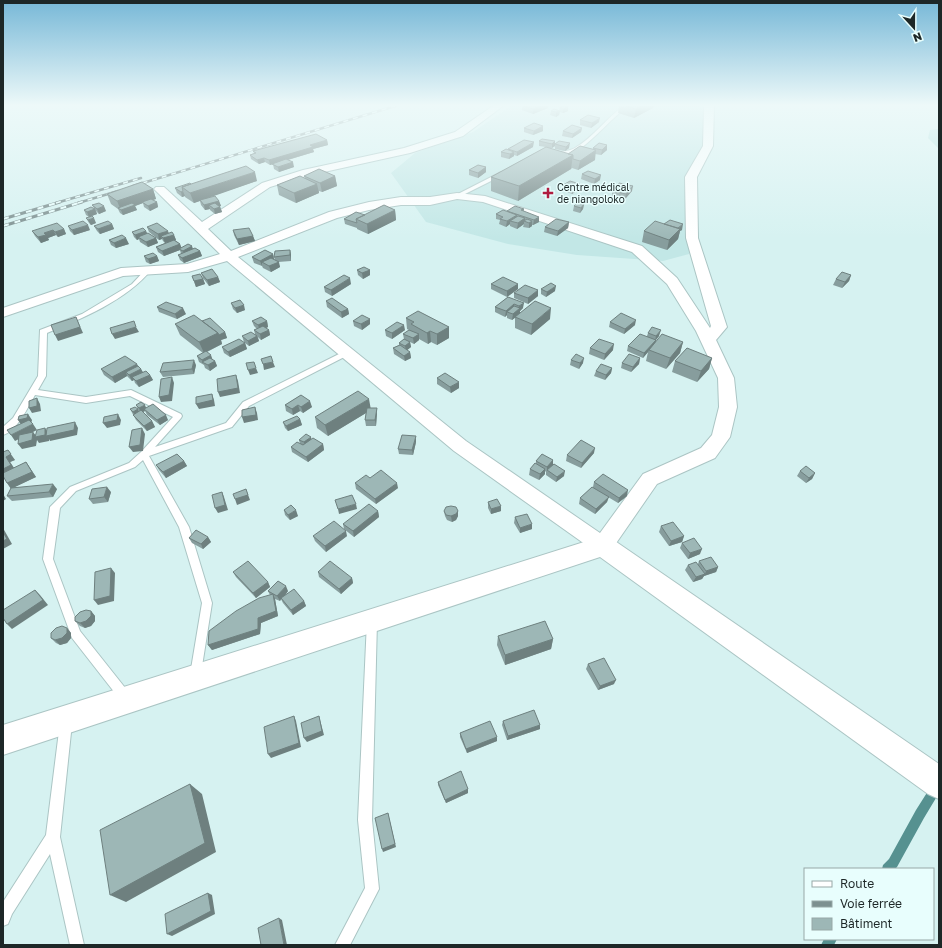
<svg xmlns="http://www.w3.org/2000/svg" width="942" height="948" font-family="'Golos Text',sans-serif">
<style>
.built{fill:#c2e7e6}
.green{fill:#abdddc}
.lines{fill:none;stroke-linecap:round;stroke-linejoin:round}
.stream{fill:#569190;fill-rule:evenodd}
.lane-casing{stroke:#abc5c4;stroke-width:2}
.street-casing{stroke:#abc5c4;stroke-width:2}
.secondary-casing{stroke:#abc5c4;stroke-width:2}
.lane{fill:#fff;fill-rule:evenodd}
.street{fill:#fff;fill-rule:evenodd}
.secondary{fill:#fff;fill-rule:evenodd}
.rail-far1-casing{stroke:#7d9090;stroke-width:2.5}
.rail-casing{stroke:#7d9090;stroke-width:3}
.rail-far1{stroke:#e8fefd;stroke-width:1.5;stroke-dasharray:5;stroke-linecap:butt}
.rail{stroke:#e8fefd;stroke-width:2;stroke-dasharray:6;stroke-linecap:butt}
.wall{fill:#879d9d}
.shaded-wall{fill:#6e807f}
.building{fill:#9db7b6;stroke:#6e807f}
.poi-dot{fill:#b01d40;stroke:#e8fefd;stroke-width:1.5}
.labels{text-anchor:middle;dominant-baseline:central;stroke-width:3;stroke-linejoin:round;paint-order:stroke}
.far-poi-label{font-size:10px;fill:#1d2727;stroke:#e8fefd;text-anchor:start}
</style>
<rect width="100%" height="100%" fill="#d6f2f1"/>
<path class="built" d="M511 106H696L709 108V125L691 208 689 254 663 261 577 255 508 244 426 222 391 173 415 153 473 132Z"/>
<path class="green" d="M939 129V149L928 138 930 130Z"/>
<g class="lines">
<path class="stream" d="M939 779V793L924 818 897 867 895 869H882L883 865 889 859 916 810 935 780Z
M824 939H837L834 945H821Z"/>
<defs>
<path id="lane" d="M624 106H629C624 110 619 113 614 118 601 129 571 166 552 155 558 151 568 152 575 148 594 137 606 118 624 106Z
M501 172 504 174 503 175 459 197 454 196Z
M148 268 151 270C127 300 81 319 47 333L46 376 38 390 86 397 131 390 181 414 182 416 181 418 155 447 226 423 243 402 345 351H351L352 353 249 406 232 427 149 456 189 527 212 603 200 679 196 681 192 679 190 675 202 603 179 527 143 460 135 467 76 491 60 508 53 559 80 631 130 694 132 698 130 702 126 704 122 702 72 638 43 559 50 507 70 487 129 463 141 452 173 417 130 396 86 403 35 395C28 407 17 431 3 435V427L13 418 38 376 40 330 82 314 132 284 146 269Z
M372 616 376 618 377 621 372 820 379 889 350 945H335L365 888 358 820 367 621 368 618Z
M66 717 70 719 72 723 60 837 84 945H70L50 854 12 914 8 924 3 926V902L46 835 60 723 62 719Z"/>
<path id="street" d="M493 106H503L463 136 410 153 306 176 270 187 208 229 231 251 329 212 369 202 401 197H430L457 193 485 196 642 246 677 278 710 328 711 326 686 238 685 177 703 146 704 106H714L713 146 697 177 698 238 727 327 716 340 734 378 737 407 730 437 715 458 657 484 610 552 603 555 596 552 454 451 227 261 188 272 123 276 3 317V308L121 268 187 264 220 254 156 191 154 189 156 187H164L202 222 262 183 303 170 404 148 455 132ZM457 199 483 202 632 252 667 284 696 331 718 378 719 407 712 435 701 448 643 474 600 533 466 441 238 257 337 218 369 210 401 205H430Z"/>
<path id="secondary" d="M603 536 612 539 939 764V799L928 794 600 557 3 755V725Z"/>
</defs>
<use href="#lane" class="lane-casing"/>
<use href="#street" class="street-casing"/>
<use href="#secondary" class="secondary-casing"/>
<use href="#lane" class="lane"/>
<use href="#street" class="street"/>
<use href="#secondary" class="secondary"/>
<defs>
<path id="rail-far1" d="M133 186 395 106
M56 203 141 178
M78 203 118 191"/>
<path id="rail" d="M3 219 60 202
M3 226 82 202"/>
</defs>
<use href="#rail-far1" class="rail-far1-casing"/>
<use href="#rail" class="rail-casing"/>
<use href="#rail-far1" class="rail-far1"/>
<use href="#rail" class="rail"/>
</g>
<path class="wall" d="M522 106H548V108L533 114 522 110Z
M563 106 568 111 563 113 560 112 559 115 556 117 550 115 551 111H559L560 107Z
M619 106H654L653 108 634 118 618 113Z
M580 120 599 122 591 128 580 125Z
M543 126V131L533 135 524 132V128Z
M582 128 581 132 572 138 562 136 563 131Z
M327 140 328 145 313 149 314 152 288 160 294 167 279 172 274 169 273 164 270 165 265 162 259 164 251 159 250 155 254 153 253 151Z
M539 141H555V146L552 148H549L568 154 593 149V148L607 145V150L601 155 595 154V160L578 170 572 168 571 169 518 201 491 191V177L546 147 539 146Z
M559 141 569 148 565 151 555 149V144Z
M533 147 517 156 514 155V156L509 159 501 157V152L508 150V149Z
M486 167V172L478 178 469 175V170Z
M582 174 600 180 594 184 581 179Z
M304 176H335L337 186 322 192 319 191V193L296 203 279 195 277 185 305 178Z
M257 181 209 197 219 201 221 206H220L222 212 215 214 210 210V209L205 210 201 205 200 201 194 203 185 197V196L182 197 177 193 175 188 191 184Z
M563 185 580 189 572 194 562 190Z
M153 189 156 199 152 200 157 202 158 207 150 211 144 207 143 203 135 206 137 210 123 215 120 213 118 209 111 204 107 194Z
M612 191H632L625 199 612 196Z
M584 204 583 209 580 213 573 211 574 206Z
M92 205 106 211 99 214 96 211 97 214 89 217 86 215 84 210 94 208Z
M524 209V211L539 222 533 225H532V226L529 228 523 227 524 224 517 229 510 226V224L506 227 499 224 500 220 496 219V214L507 212V211Z
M395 210 396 220 368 234 357 229V228L345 224 344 219Z
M86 218 96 223 91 225 89 223Z
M569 222 568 228 557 236 544 232 545 227Z
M112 224 114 229 100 234 97 231 94 226Z
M68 226 90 230 74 235 70 231Z
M147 227 174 235 176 240H175L180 244 181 248 193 249 200 251 202 256 184 263 180 260 178 255 181 254 180 250 164 256 158 252 156 247 165 243 163 241 162 239 159 240 149 232Z
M64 229 66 234 58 237 56 235 48 238 49 240 41 243 35 236 32 231Z
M233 230 253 236 255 241 239 245 234 235Z
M682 230 680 231 678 239 667 250 642 242 644 231Z
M146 231 147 233 156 238 158 243 148 247 140 242 139 239 137 240 134 237 132 232Z
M109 240 129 244 116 248 111 245Z
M290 250 291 255V261L278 262 280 267 271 272 263 268 262 266 254 263 252 257 273 254 274 259 275 260 274 257Z
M144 256H157L159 261 150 264 146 262Z
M357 270H370V275L363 279 358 275Z
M201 273 218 277 220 282 209 286 203 278 205 284 196 287 192 276 203 278Z
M851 275 849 281 842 288 833 285 836 279Z
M351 284 332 296 325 292 324 287Z
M491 284H518V289L507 297 491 289Z
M541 289 555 291 546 297 541 294Z
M514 293 538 296 528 304 514 298Z
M508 297 523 308 520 311V314L512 320 507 318V315L505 317 495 312V307Z
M326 301 348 309 349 314 342 318 327 307Z
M231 303 245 310 237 313 233 309Z
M157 307 186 314 177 319 159 312Z
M515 317 550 319 531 335 515 328Z
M406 318 449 327V338L437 345 431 342 428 344 419 339V340L414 344 410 342 411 347 407 350 410 352 411 358 405 361 394 354 393 348 399 345V343L404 339 403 334 409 330 407 329Z
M252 321H267L268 327 266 328 269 330 270 335 261 340 258 337 259 341 249 346 245 343 247 349 230 357 224 353 222 347 244 342 242 336 255 334 254 330 257 329 254 326Z
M353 321 370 324 362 330 354 326Z
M203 322 225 332 227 338 221 340 222 344 207 352 213 360 215 361 217 366 210 371 205 368 204 365 199 362 197 356 203 353 180 335 175 324Z
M610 322 635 325 624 334 609 327Z
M385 330H405L392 339 386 336Z
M648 333 659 336 656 340V342H683L680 353 666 369 646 361 648 352 643 358 627 351 628 346 647 336Z
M590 348 613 350 604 360 589 354Z
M640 358 639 364 631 372 621 368 622 363Z
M712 358 709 369 697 382 672 372 675 361Z
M571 360 583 363 579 369 570 365Z
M196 365 194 374 163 377 160 372Z
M139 367 141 369 143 372 150 375 153 380 139 387 135 383 134 380 132 381 127 376 115 383 104 375 101 369Z
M612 368 611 373 605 380 594 376 596 371Z
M437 378 459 388 451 393 437 384Z
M301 395 312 407 303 413 300 411 293 415 286 411 285 405Z
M136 405 146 408 168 420 160 425 147 415 145 411 143 412 152 421 155 427 147 431 136 420 130 409H138L139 412V411Z
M370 408 377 413 376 426H366L365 420 366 413 328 436 317 428 315 417Z
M300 419 302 425 288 431 285 428 283 422Z
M311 439 323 444 324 450 308 462 292 452 291 447 300 444 299 440Z
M416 442 413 455 399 454 398 449Z
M3 452 15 460 10 462 14 468 26 462 36 477 14 487 57 489 53 497 12 501 7 496 11 488 7 483 3 476Z
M594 453 581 468 566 461 567 455Z
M553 460V465L564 476 556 482 546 475V472L545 471V474L539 480 529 475 530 469 536 464V461Z
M184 461 187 466 166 478 159 470 156 465Z
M800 471 815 473 812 479 806 483 797 476Z
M370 478 398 488 376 504 356 489 355 483Z
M594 482 627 496 618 503 608 497 607 502 595 514 579 504 580 498 593 487Z
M111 492 108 502 93 504 89 499Z
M488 502 501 511 491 514 488 508Z
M284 510 298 516 290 520 285 515Z
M378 511 379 517 354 537 344 529 343 524Z
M444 511H458V516L456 520 452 522 447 520 445 516Z
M515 517 532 529 520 533 514 523Z
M661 526 684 536 682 542 669 546 659 532Z
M313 536H347L326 552 315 541Z
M208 537 211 542 203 549 192 543 189 538Z
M682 543 700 554 688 559 680 548Z
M699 561 718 567 716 572 704 576 702 579 693 582 685 570 688 565 698 564Z
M233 572 268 582 270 587 256 598 236 577Z
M318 572 352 578 353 583 341 594 319 577Z
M268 591H288L286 594 304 601 306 606 293 615 283 603 281 599 280 601 275 599 278 616 261 623 260 634 212 650 208 645 270 595Z
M91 611 95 616V621L91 626 85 628 80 626 75 621Z
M67 628 71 633V638L67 643 60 645 56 643 51 638Z
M498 636 553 639 551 649 505 665 497 645Z
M588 664 614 684 598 690 586 669Z
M503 721 540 725V729L507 740 502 725Z
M460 733 497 737V741L467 753 460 737Z
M438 782 468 789V793L446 803 438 785Z"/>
<path class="shaded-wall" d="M541 106H548V108L533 114V109Z
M641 106H654L653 108 634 118 636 109Z
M568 107V111L563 113V109Z
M560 111 559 115 556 117V112Z
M600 118 599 122 591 128 592 123Z
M543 126V131L533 135 534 131Z
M582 128 581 132 572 138 573 134Z
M327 140 328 145 313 149 314 152 270 165 269 160 310 145Z
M555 141V146L552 148V144Z
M534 142 533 147 517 156V152Z
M570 143 569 148 565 151 566 147Z
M607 145V150L601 155 602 150Z
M596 150 595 160 578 170 580 161Z
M514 152V156L509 159 510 154Z
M573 155 571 169 518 201 519 186Z
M264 158 265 162 259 164 257 160Z
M293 162 294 167 279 172 278 167Z
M486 167V172L478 178V173Z
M255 172 257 181 194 203 190 193Z
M601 175 600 180 594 184 595 179Z
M335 176 337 186 322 192 320 183Z
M317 184 319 193 296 203 294 193Z
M580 184V189L572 194 573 189Z
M633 186 632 191 625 199 626 194Z
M153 189 156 199 144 203 142 202 143 203 135 206 137 210 123 215 117 201Z
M183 191 185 196 182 197 181 192Z
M219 201 221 206 213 208 209 205 210 209 205 210 204 205Z
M157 202 158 207 150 211 148 206Z
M584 204 583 209 580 213 581 208Z
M104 206 106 211 99 214 97 209Z
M220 207 222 212 215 214 214 209Z
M95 209 97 214 89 217 87 212Z
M395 210 396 220 368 234 367 224Z
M517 215V220L510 221V224L506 227 507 221Z
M539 217V222L533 225 534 220Z
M94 218 96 223 91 225 88 220Z
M525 218V222L524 221V224L517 229 518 223Z
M532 221V226L529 228V223Z
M569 222 568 228 557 236 558 231Z
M112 224 114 229 100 234 98 229Z
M683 224 682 230 680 231 678 239 667 250 669 240 675 231Z
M88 225 90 230 74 235 72 230Z
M64 229 66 234 58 237 55 232Z
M53 230 56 235 48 238 49 240 41 243 38 237 44 233Z
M146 231 148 236 138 237 139 239 137 240 135 235Z
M168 231 170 236 174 235 176 240 165 243 163 238 161 236 162 239 159 240 158 234Z
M253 236 255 241 239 245 237 239Z
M126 238 129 244 116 248 114 243Z
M156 238 158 243 148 247 146 242Z
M180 244 182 249H179L180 250 164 256 162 251Z
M192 246 194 252 185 256 183 251Z
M290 250 291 255V261L290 255Z
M200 251 202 256 184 263 182 258Z
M273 254 274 259 265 264 262 262V266L260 261Z
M157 256 159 261 150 264 148 259Z
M279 262 280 267 271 272 269 266Z
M370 270V275L363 279 362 273Z
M851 275 849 281 842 288 845 282Z
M218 277 220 282 209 286 207 280Z
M350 278 351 284 332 296 331 290Z
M203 279 205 284 196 287 194 281Z
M518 284V289L507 297V291Z
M556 286 555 291 546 297 547 292Z
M538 290V296L528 304V298Z
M524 303 523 308 520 311V314L512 320 513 314 519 309V306Z
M514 304V310L507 312V315L505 317 506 311Z
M244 305 245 310 237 313 235 308Z
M183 308 186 314 177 319 175 314Z
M551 308 550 319 531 335 532 324Z
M348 309 349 314 342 318 341 312Z
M76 317 83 333 58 341 55 335Z
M370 319V324L362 330 361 324Z
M636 320 635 325 624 334 625 329Z
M267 321 268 327 260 331 258 325Z
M404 325 405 330 392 339V333Z
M136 327 139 332 115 339 112 334Z
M449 327V338L437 345V334Z
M269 330 270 335 261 340 260 334Z
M661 330 659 336 655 341 656 336Z
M430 331 431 342 428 344 427 333Z
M225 332 227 338 221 340 222 344 204 353 199 342 218 333Z
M419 334V340L414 344 413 338Z
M257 336 259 341 249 346 248 341Z
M656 340 655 345 649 350 648 352 643 358 644 353Z
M410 342 411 347 406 351 405 346Z
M683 342 680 353 666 369 670 358Z
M245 343 247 349 230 357 228 352Z
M614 344 613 350 604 360 605 354Z
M410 352 411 358 405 361 404 356Z
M211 355 213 361 203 362 202 360Z
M584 358 583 363 579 369 580 363Z
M640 358 639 364 631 372 633 367Z
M712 358 709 369 697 382 701 371Z
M194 360 196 365 194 374 192 369Z
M215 361 217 366 210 371 208 365Z
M273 362 275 367 264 370 263 364Z
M137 364 140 369 126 372 127 376 115 383 112 377Z
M256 368 258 373 250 375 248 370Z
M612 368 611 373 605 380 606 375Z
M141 369 144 375 132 377 134 380 132 381 129 375Z
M150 375 153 380 139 387 136 381Z
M236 375 238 381 240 393 220 397 218 392Z
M172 377 174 383 172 401 161 402 159 397Z
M459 382V388L451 393 450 387Z
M212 394 214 400 215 406 199 409 196 404Z
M37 398 40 404 41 411 32 413 29 408Z
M369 399 371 410 328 436 325 425Z
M310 401 312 407 303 413 301 407Z
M145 405 147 410 144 409 145 411 141 413 139 408Z
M298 405 300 411 293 415 292 409Z
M255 407 257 413 258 420 244 423 242 417Z
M377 408V413L376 426 375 420Z
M138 409 140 415 136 417 133 412Z
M28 414 32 420 31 424 22 426 18 420Z
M118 414 121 420 120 425 107 428 103 423Z
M166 415 168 420 160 425 157 420Z
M300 419 302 425 288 431 286 426Z
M152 421 155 427 147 431 144 426Z
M75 422 78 428 77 435 50 441 49 439V441L39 443 37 440 36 446 22 449 18 444 33 432 37 437 45 428 49 434Z
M33 424 37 430 15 441 11 435Z
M142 428 145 434 143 451 133 452 129 447Z
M416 436V442L413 455 412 450Z
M311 437 312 443 305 448 304 442Z
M323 444 324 450 308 462 306 457Z
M595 448 594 453 581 468 582 463Z
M8 450 15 460 10 462 16 471 3 476V469L6 457Z
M553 460V465L547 470V467Z
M184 461 187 466 166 478 163 472Z
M26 462 36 477 11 489 7 483Z
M545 469V474L539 480 540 474Z
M565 471 564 476 556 482 557 477Z
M815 473 812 479 806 483 809 478Z
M397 483 398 488 376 504 375 499Z
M53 484 57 489 53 497 49 492Z
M107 487 111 492 108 502 104 497Z
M246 489 250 500 237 505 235 499Z
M628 490 627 496 618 503 619 498Z
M222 492 224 497 228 510 218 513 215 508Z
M3 494 6 499 3 501Z
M609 497 607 502 595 514 596 509Z
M356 504 357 509 339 514 338 509Z
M501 506V511L491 514V509Z
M296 510 298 516 290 520 288 515Z
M378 511 379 517 354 537 353 531Z
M458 511V516L456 520 452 522 451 516Z
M532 524V529L520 533V528Z
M3 528 12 544 3 549Z
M346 531 347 536 326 552 325 546Z
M684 536 682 542 669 546 671 541Z
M208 537 211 542 203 549 201 544Z
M702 549 700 554 688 559 690 553Z
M718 567 716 572 704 576 702 579 693 582 696 577 705 574 706 571Z
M111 568 115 573 114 601 98 605 94 600Z
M352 578 353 583 341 594 339 589Z
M268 582 270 587 256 598 253 593Z
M286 586 288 591 282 599 281 598V599L280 601 277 596Z
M35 590 40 595 48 605 12 629 7 624Z
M273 594 275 599 278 616 261 623 260 634 212 650 208 645 258 618Z
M304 601 306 606 293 615 291 610Z
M91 611 95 616V621L91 626 85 628 80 623Z
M67 628 71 633V638L67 643 60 645 55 640Z
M553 639 551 649 505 665V655Z
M616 680 614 684 598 690 600 686Z
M294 716 296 721 301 747 271 758 268 754Z
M319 716 320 720 324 735 307 742 304 738Z
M540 725V729L507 740 508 736Z
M497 737V741L467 753 466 749Z
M190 784 202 794 216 852 126 902 110 895Z
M468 789V793L446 803 445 800Z
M388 813 396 847 383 852 382 849Z
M208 893 212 895 215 914 172 936 167 934Z
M279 918 282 920 287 945H284Z"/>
<path class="building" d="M524 106H541L533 109Z
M563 106H566L568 107 563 109 560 107Z
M626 106H641L636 109Z
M554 109 560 111 556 112 551 111Z
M588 115 600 118 592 123 580 120Z
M534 123 543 126 534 131 524 128Z
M572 125 582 128 573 134 563 131Z
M316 134 327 140 310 145 313 147 269 160 264 158 257 160 250 155 256 153 253 151Z
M542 139 555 141 552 144 539 141Z
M524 140 534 142 517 152 508 149Z
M559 141 570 143 566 147 555 144Z
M599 143 607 145 602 150 593 148Z
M580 146 596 150 580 161 573 159V155L568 154Z
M546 147 573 155 519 186 491 177Z
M506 149 514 152 510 154 501 152Z
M286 159 293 162 278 167 272 164Z
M478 165 486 167 478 173 469 170Z
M246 166 255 172 190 193 182 187Z
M319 169 335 176 320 183 304 176Z
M588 171 601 175 595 179 582 174Z
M300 176 317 184 294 193 277 185Z
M570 181 580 184 573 189 563 185Z
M142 182 153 189 117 201 107 194Z
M190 183 191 184 182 187 183 191 181 192 175 188Z
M619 183 633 186 626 194 612 191Z
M215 196 219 201 204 205 200 200Z
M151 199 157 202 148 206 142 202Z
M99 203 104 206 97 209 92 205Z
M132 203 135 205 121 210 118 208Z
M215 203 220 207 214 209 209 205Z
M577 203 584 204 581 208 574 206Z
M384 205 395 210 367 224 356 219Z
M515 206 524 209 521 210 539 217 534 220 507 211Z
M91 207 95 209 87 212 84 210Z
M503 210 517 215 507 221 500 219 503 217 496 214Z
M356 212 365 215 356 219 357 223 344 219Z
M92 216 94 218 88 220 86 218Z
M518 216 525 218 518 223 510 221Z
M527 219 532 221 529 223 524 221Z
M556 219 569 222 558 231 545 227Z
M670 220 683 224 678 228 664 224Z
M83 221 88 225 72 230 68 226Z
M108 221 112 224 98 229 94 226Z
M655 221 680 229 669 240 644 231Z
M57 223 64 229 55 232 53 230 44 233 46 235 38 237 32 231Z
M157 223 168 231 158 234 147 227Z
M143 228 146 231 135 235 132 232Z
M249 228 253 236 237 239 233 230Z
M172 232 174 235 163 238 161 236Z
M148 233 156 238 146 242 138 237Z
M122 235 126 238 114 243 109 240Z
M174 240 180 244 162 251 156 247Z
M188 244 192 246 183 251 179 249Z
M195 248 200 251 182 258 178 255Z
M265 250 273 254 260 261 252 257Z
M290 250V255L274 257 275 251Z
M153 253 157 256 148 259 144 256Z
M271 258 279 262 269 266 262 262Z
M364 267 370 270 362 273 357 270Z
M212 269 218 277 207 280 201 273Z
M842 272 851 275 845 282 836 279Z
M200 274 203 279 194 281 192 276Z
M344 275 350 278 331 290 324 287Z
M503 277 518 284 507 291 491 284Z
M551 283 556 286 547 292 541 289Z
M525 285 538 290 528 298 514 293Z
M508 297 524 303 519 306 514 304 506 311 495 307Z
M332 298 348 309 341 312 326 301Z
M240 300 244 305 235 308 231 303Z
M535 301 551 308 532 324 515 317Z
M166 302 183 308 175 314 157 307Z
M514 306 520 308 513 314 507 312Z
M418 311 449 327 437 334 430 331 427 333 411 324 414 322 406 318Z
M621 313 636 320 625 329 610 322Z
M194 315 218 333 199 342 175 324Z
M362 315 370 319 361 324 353 321Z
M76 317 80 327 55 335 51 325Z
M261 317 267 321 258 325 252 321Z
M210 318 225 332 219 335 218 333 202 321Z
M134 321 136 327 112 334 110 328Z
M397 322 404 325 392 333 385 330Z
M263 326 269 330 260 334 254 330Z
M652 327 661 330 656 336 648 333Z
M409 330 419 334 413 338 403 334Z
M251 332 257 336 248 341 242 336Z
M640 334 656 340 644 353 628 346Z
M662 334 683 342 670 358 649 350Z
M239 339 245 343 228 352 222 347Z
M404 339 410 342 405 346 399 343Z
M599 339 614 344 605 354 590 348Z
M400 345 410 352 404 356 393 348Z
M687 348 712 358 701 371 675 361Z
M206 351 211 355 202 360 197 356Z
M576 354 584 358 580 363 571 360Z
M629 354 640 358 633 367 622 363Z
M125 356 137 364 112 377 101 369Z
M271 356 273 362 263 364 261 359Z
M210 358 215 361 208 365 202 362Z
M194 360 192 369 160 372 163 363Z
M254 362 256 368 248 370 246 363Z
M601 364 612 368 606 375 596 371Z
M138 366 141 369 129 375 126 372Z
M146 371 150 375 136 381 132 377Z
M445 373 459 382 450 387 437 378Z
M236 375 238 388 218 392 217 379Z
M172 377 169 395 159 397 161 379Z
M358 391 369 399 325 425 315 417Z
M212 394 213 400 196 404V397Z
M301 395 310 401 301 407 298 405 292 409 285 405Z
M37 398V406L29 408V401Z
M141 402 145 405 139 408 136 405Z
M153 404 166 415 157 420 144 409Z
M135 407 138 409 133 412 130 409Z
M255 407 256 415 242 417V410Z
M367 408H377L375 420H365Z
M141 410 152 421 144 426 133 415Z
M28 414 27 418 18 420 19 416Z
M118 414 117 420 103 423 104 417Z
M297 416 300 419 286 426 283 422Z
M29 420 33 424 11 435 7 430Z
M75 422 74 430 46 436 47 428Z
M45 428V435L35 437 37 430Z
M142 428 140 445 129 447 132 430Z
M33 432 32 440 18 444 19 435Z
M306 434 311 437 304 442 299 440Z
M402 435 416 436 412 450 398 449Z
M313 438 323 444 306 457 291 447 297 442 303 445Z
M581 440 595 448 582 463 567 455Z
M8 450 11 454 6 457 11 465 3 469V452Z
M177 454 184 461 163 472 156 465Z
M542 454 553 460 547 467 536 461Z
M26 462 32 472 7 483 3 476V473Z
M535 463 545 469 540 474 530 469Z
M554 464 565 471 557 477 547 470Z
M806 466 815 473 809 478 800 471Z
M381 470 397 483 375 499 355 483 366 475 370 478Z
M603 474 628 490 619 498 594 482Z
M53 484 49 492 7 496 11 488Z
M107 487 104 497 89 499 92 489Z
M592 487 609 497 596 509 580 498Z
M246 489 248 495 235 499 233 494Z
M222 492 225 505 215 508 212 495Z
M352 495 356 504 338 509 335 500Z
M497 499 501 506 491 509 488 502Z
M369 504 378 511 353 531 343 524Z
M291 505 296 510 288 515 284 510Z
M451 506 456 507 458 511 456 514 451 516 446 515 444 511 446 507Z
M527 514 532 524 520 528 515 517Z
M334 521 346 531 325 546 313 536Z
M673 522 684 536 671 541 661 526Z
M196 530 208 537 201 544 189 538Z
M3 532 7 539 3 541Z
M694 538 702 549 690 553 682 543Z
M711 557 718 567 706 571 699 561Z
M248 561 268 582 253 593 233 572Z
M330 561 352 578 339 589 318 572Z
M696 562 705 574 696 577 688 565Z
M111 568 110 596 94 600 95 572Z
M278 581 286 586 277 596 268 591Z
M294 589 304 601 291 610 281 598Z
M35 590 43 600 7 624 3 618V610Z
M273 594 276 611 258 618V629L208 645 209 631 236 611 259 598Z
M86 610 91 611V616L86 621 80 623 75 621V617L80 612Z
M545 621 553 639 505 655 498 636Z
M62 626 67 628V633L62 638 55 640 51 638V633L56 628Z
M604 658 616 680 600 686 588 664Z
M534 710 540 725 508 736 503 721Z
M294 716 299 743 268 754 264 727Z
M319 716 322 731 304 738 301 723Z
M490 721 497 737 466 749 460 733Z
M461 771 468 789 445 800 438 782Z
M190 784 205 843 110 895 100 830Z
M388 813 395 844 382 849 375 818Z
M208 893 211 911 167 934 165 914Z
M279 918 284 945H261L258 928Z"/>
<linearGradient id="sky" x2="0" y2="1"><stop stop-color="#77b8d7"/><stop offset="0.44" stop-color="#edf9f9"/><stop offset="1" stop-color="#edf9f9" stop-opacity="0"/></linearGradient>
<rect width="942" height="239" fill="url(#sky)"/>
<path class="poi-dot" d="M546 187h4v4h4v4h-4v4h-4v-4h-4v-4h4z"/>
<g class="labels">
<g class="far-poi-label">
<text x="557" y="187">Centre médical<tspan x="557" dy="12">de niangoloko</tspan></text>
</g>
</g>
<rect width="942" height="948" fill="none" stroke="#1d2727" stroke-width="8"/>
<rect x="804" y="868" width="130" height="72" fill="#e8fefd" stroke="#97a8a7"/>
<rect x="812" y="881" width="20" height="6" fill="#ffffff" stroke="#97a8a7"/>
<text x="840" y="888" font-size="12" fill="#1d2727">Route</text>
<rect x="812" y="901" width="20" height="6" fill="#7d9090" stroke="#97a8a7"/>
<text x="840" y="908" font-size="12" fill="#1d2727">Voie ferrée</text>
<rect x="812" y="918" width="20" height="12" fill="#9db7b6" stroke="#97a8a7"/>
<text x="840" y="928" font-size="12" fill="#1d2727">Bâtiment</text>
<g transform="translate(914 28) rotate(159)" stroke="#e8fefd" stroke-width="3" paint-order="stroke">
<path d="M0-3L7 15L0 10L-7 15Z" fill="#1d2727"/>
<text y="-6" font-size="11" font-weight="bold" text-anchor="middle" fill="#1d2727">N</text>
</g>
</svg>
